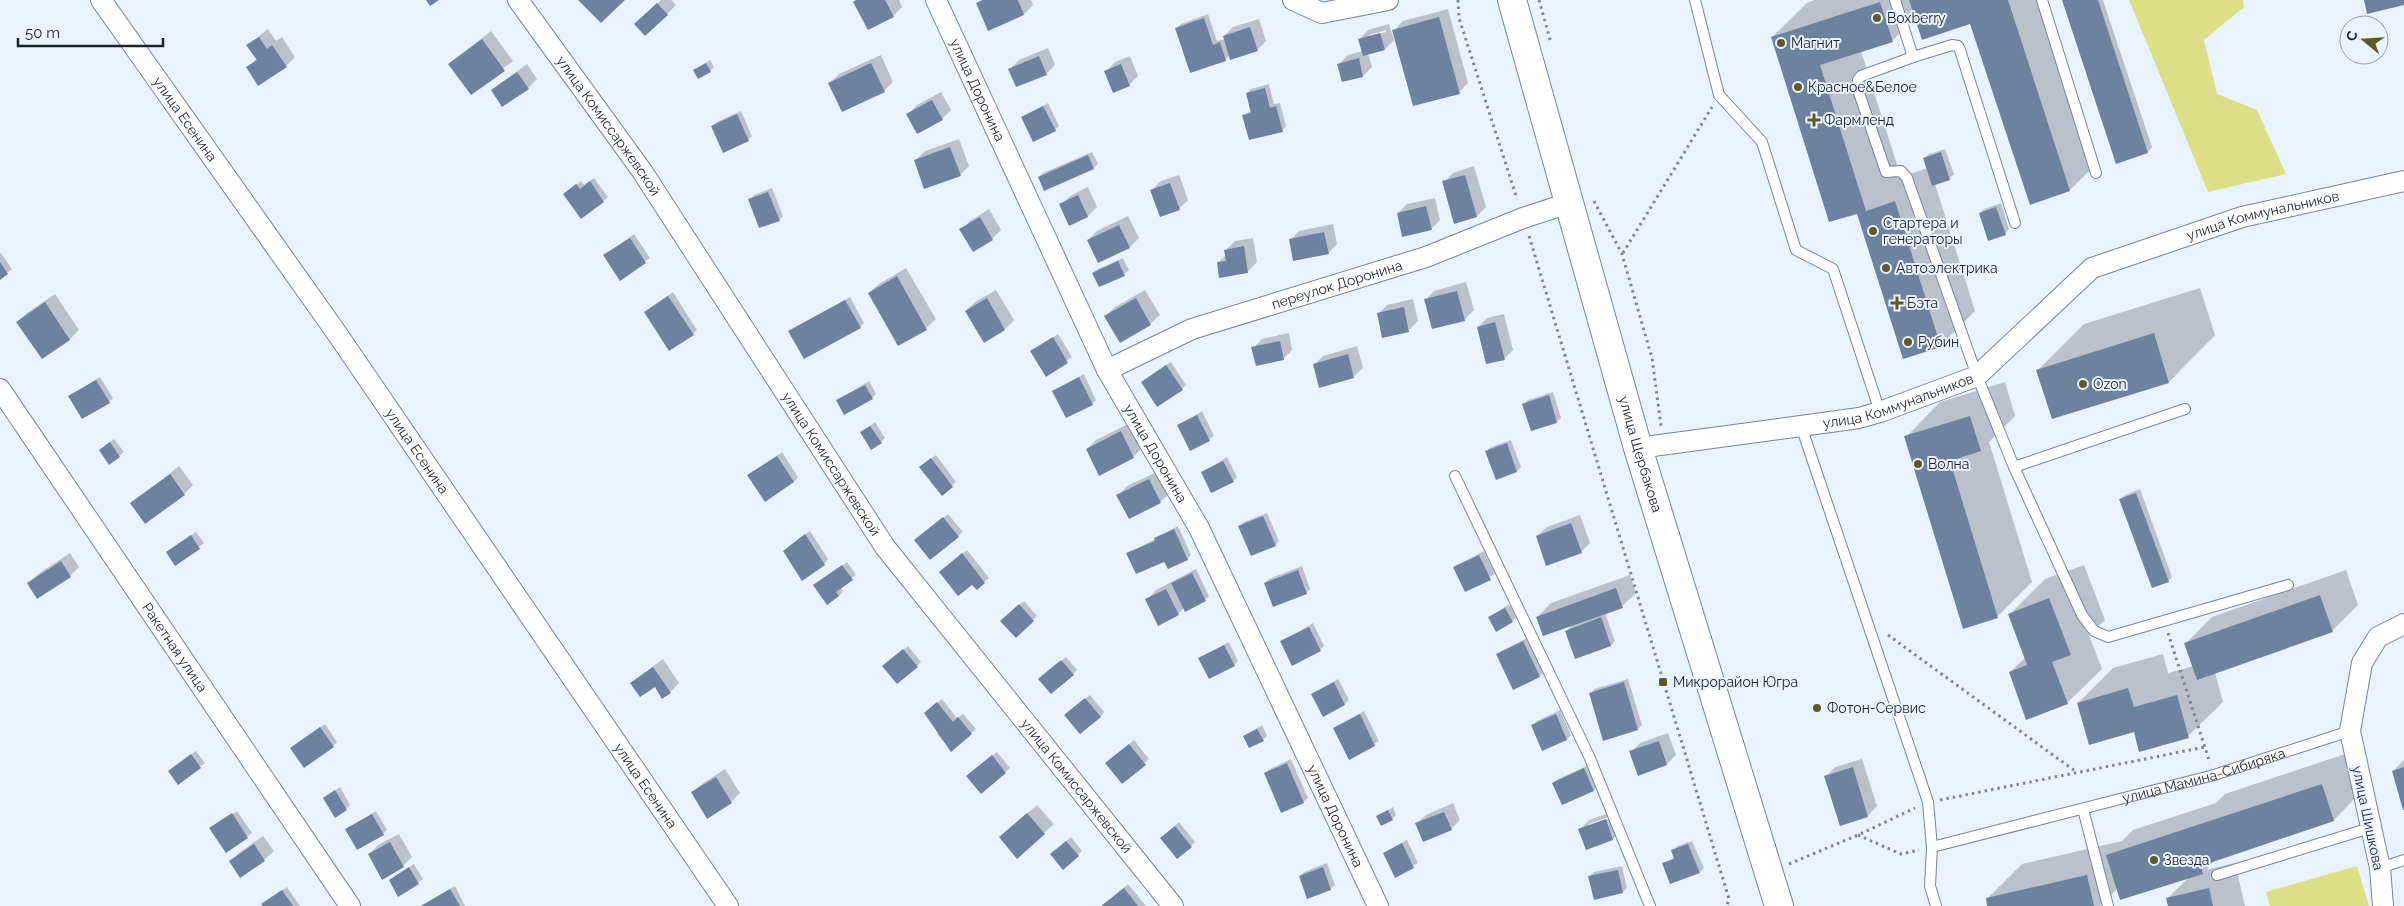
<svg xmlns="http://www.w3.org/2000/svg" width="2404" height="906" font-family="Raleway,sans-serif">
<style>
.green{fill:#dddf87}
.shadow{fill:#0003;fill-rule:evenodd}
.building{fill:#6e829f}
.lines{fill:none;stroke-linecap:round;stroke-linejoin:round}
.lane-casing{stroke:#7185a2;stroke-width:12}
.street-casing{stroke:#7185a2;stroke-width:22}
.primary-casing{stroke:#7185a2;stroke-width:30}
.path{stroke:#7e8793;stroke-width:3;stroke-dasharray:2.5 4;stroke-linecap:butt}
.lane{stroke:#fff;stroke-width:10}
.street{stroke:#fff;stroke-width:20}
.primary{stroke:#fff;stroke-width:28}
.poi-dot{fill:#5a5b28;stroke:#e9f2ff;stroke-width:2}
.labels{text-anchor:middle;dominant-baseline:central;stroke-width:4;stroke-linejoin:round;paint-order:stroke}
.poi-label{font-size:14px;fill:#1a222e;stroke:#e9f2ff;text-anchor:start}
.street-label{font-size:14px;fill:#1a222e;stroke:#e9f2ff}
</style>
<rect width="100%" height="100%" fill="#e9f2ff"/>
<path class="green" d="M2129 0H2243L2244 7 2204 40 2217 94 2257 110 2286 174 2208 192Z
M2357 866 2369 906H2270L2266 892Z"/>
<path class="shadow" d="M661 0H671L676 5 667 14 645 15Z
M856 0H899L902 7 893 16Z
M981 0H1031L1033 5 1024 14 989 29 977 3Z
M1815 0H2042L2096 164 2070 190 2030 203 1975 21 1916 17 1892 41 1861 51 1901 177 1928 168 1925 158 1929 154 1945 149 1954 174 1949 179 1935 184 1975 311 1940 346 1858 212 1772 37 1807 3Z
M2063 0H2103L2152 147 2148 152 2117 162Z
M1448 9 1468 83 1459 92 1394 30 1403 21Z
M1208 14 1217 41 1225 39 1224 36 1233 27 1259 19 1266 41 1257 50 1230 55 1225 60 1177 28 1181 24Z
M1389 24 1394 40 1385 49 1368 54 1372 67 1363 76 1339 64 1348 55 1363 51 1359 40 1368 30ZM1386 30V32L1369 37V35Z
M268 29 276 41 282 37 295 57 286 66 247 68 257 58 248 45Z
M491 31 513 61 471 93 449 64Z
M1048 48 1055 65 1046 74 1010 69 1019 60Z
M881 55 893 82 884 91 830 83 839 74Z
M1130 56 1138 76 1129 85 1106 72 1115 62Z
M710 60 714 67 710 71H694Z
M527 64 537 79 528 88 492 90Z
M1269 84 1274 104 1280 103 1286 126 1282 131 1244 115 1252 110 1247 93 1251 89Z
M941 92 951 110 942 119 908 114 917 105Z
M1048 103 1059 126 1055 130 1023 118Z
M741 111 752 136 748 140 713 126 717 122Z
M959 139 969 166 960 175 916 160 925 151Z
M1092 152 1098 164 1094 168 1039 177 1043 173Z
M1474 166 1486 207 1477 216 1455 222 1444 182 1453 173Z
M1179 175 1188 200 1179 209 1152 190 1161 181Z
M594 178 608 197 581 217 564 194 581 181 584 185Z
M1088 187 1097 207 1088 216 1070 224 1061 205 1070 196Z
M772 188 783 216 779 220 750 200 754 195Z
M1435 198 1440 220 1431 229 1398 213 1407 204Z
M2001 203 2009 229 2005 234 1980 213 1984 209Z
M989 209 1001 230 992 239 973 250 961 230 970 221Z
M1128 216 1139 238 1130 247 1098 262 1088 240 1097 231Z
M1333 224 1337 244 1328 253 1290 240 1299 231Z
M634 234 650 258 620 279 605 255Z
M1253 238 1257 262 1248 271 1220 276 1218 263 1227 254 1226 250 1235 241Z
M0 252 12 269 0 278Z
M1123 258 1129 270 1124 274 1100 286 1094 273 1098 269Z
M906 268 936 319 926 328 899 344 869 293 879 284Z
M1466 282 1474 310 1465 319 1433 328 1425 300 1434 291Z
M2200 288 2215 335 2169 382 2052 418 2038 370 2084 324Z
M996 290 1014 320 1005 329 984 341 966 311 975 302Z
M1145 290 1160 315 1150 324 1106 316 1115 307Z
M673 292 697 330 693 334 645 312Z
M55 294 79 330 70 339 42 358 18 322 27 313Z
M850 297 864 323 860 327 790 331Z
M1413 299 1418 321 1409 330 1378 314 1387 305Z
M1504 314 1513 350 1504 359 1478 327 1487 318Z
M1289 333 1292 350 1283 359 1253 348 1262 339Z
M1058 334 1072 357 1046 375 1032 351Z
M1357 346 1363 368 1353 377 1314 365 1323 356Z
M1171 362 1186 385 1182 389 1142 382Z
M1084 374 1096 400 1092 404 1054 391Z
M100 377 113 398 109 402 70 396Z
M869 381 876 394 872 398 838 400Z
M2005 382 2015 416 1989 442 2032 582 1997 617 1906 437 1940 402Z
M1553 392 1561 418 1556 422 1524 404 1528 400Z
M1202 411 1214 436 1191 450 1179 425Z
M875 422 885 438 881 442 861 433Z
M1130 423 1142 448 1133 457 1087 449 1096 440Z
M114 439 124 452 109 463 104 446Z
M1511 440 1521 467 1517 471 1497 478 1487 451 1491 447Z
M782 452 798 477 794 482 749 475Z
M936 455 956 482 942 494 925 463Z
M1227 457 1237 477 1233 481 1202 473Z
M179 466 193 485 184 494 151 489Z
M1159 471 1170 493 1160 502 1118 496 1127 486Z
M2140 489 2172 577 2168 581 2121 499 2125 495Z
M1267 513 1279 541 1275 545 1240 527 1244 522Z
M948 514 963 532 930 559 920 536Z
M1580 515 1590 543 1581 552 1537 536 1547 527Z
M1178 526 1191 555 1187 559 1165 560 1128 554Z
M810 531 828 559 824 564 788 547Z
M196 532 204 543 175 564 167 552Z
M967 550 989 578 977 588 972 583 945 568Z
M1484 551 1495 574 1465 591 1454 567Z
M70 553 79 567 70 576 38 597 29 583 38 574Z
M847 562 856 575 840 587 843 591 839 596 827 603 815 585Z
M2084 565 2105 620 2089 635 2102 669 2067 703 2010 672 2026 657 2010 614 2045 579Z
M1302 566 1310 589 1306 593 1265 583 1269 579Z
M1196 569 1209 596 1205 600 1184 608 1178 614 1147 600 1156 590Z
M2346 570 2358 605 2332 631 2215 673 2223 702 2188 736 2135 731 2078 703 2113 668 2163 654 2168 673 2194 666 2186 643 2212 617Z
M1630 575 1636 593 1622 606 1605 613 1615 641 1611 645 1576 658 1566 631 1574 624 1537 617 1551 603Z
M1024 601 1037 616 1016 636 1002 621Z
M1509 604 1517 617 1512 621 1490 617Z
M1313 623 1324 646 1320 650 1281 642Z
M1527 638 1544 672 1539 676 1497 654Z
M1229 642 1238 661 1234 665 1200 658Z
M908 646 921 662 917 666 888 662Z
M1066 657 1077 670 1073 674 1044 675Z
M663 659 679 683 670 692 655 686 631 683Z
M1338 679 1349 700 1345 704 1313 694Z
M1628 679 1642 725 1638 729 1604 739 1590 694 1594 689Z
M1090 695 1104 712 1100 717 1070 711Z
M942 699 957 718 963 714 976 729 951 750 937 734 940 732 929 709Z
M1560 710 1571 735 1567 739 1543 749 1533 725 1537 721Z
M1364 711 1379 741 1349 758 1335 728Z
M325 724 337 742 333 746 292 748Z
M1262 725 1267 736 1263 740 1244 736Z
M1668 733 1676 755 1667 764 1639 774 1631 752 1640 743Z
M1134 740 1149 759 1122 782 1111 759Z
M2357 750 2368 785 2334 820 2216 859 2206 870 2235 863 2245 906H2169L2167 899 2189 877 2118 888 2100 906H1989L1987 899 2022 864 2122 841 2133 830 2216 803 2225 794Z
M196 751 205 763 178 783 174 767Z
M997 752 1010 768 981 792 972 772Z
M1291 759 1308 798 1303 802 1265 773 1270 769Z
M1862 759 1877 806 1868 816 1840 824 1826 776 1835 767Z
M2404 760V807L2393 771Z
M1589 765 1598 786 1594 790 1563 804 1553 783 1558 779Z
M725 769 740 793 731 802 692 793 702 784Z
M340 787 350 805 346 809 325 798Z
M1453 803 1460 820 1451 829 1416 824 1426 815Z
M1037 805 1054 824 1017 857 1000 837Z
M1393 807 1396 815 1392 819 1378 817Z
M237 811 252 833 226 852 213 827Z
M376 811 387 830 383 834 347 829Z
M1615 811 1622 830 1613 839 1586 848 1580 829 1589 820ZM1611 816 1612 818 1589 826V824Z
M1179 822 1195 842 1191 846 1161 838Z
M399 834 412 857 403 866 369 854 378 845Z
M263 836 274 851 264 860 231 861 240 852Z
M1071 837 1082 851 1078 855 1056 850Z
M1407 840 1418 863 1396 876 1384 853Z
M1692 841 1704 868 1700 872 1664 864 1675 857 1673 851 1677 846Z
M1327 863 1335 885 1330 889 1300 876 1304 872Z
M414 864 423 879 399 895 390 880Z
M1622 866 1627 888 1623 892 1590 876 1594 872Z
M1128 884 1146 906H1102Z
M455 886 465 906H420Z
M287 887 300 906H264L267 900Z"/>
<path class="building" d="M426 0H439L430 6Z
M578 0H625L601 23Z
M856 0H885L894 17 868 30 853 2Z
M983 0H1018L1024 15 988 31 976 3Z
M1909 0H2008L2070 191 2030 205 1970 24 1922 40Z
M2062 0H2098L2148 153 2116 164Z
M2364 0H2404V5L2367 14Z
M1880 2 1893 42 1820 65 1866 211 1895 201 1941 347 1903 359 1857 214 1829 222 1771 37Z
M657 3 668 15 645 36 634 24Z
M1439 17 1460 94 1413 106 1392 30Z
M1204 18 1213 45 1220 42 1226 61 1190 73 1175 28Z
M1250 27 1258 51 1230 60 1223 36Z
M1380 33 1385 50 1363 56 1358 39Z
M259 37 267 49 272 45 287 67 258 86 246 67 257 60 246 45Z
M482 39 505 71 471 95 448 64Z
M1039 56 1047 75 1016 87 1008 69Z
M1359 58 1363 77 1342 82 1337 64Z
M706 63 711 72 698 79 693 70Z
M871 63 885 92 842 112 828 83Z
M1121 64 1130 86 1113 93 1104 71Z
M517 72 529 89 502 107 491 90Z
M1265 88 1270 108 1276 106 1283 132 1249 140 1242 115 1251 113 1246 93Z
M932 100 943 120 917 134 906 114Z
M1043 106 1056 131 1033 142 1021 117Z
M737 114 749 141 723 153 711 126Z
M950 147 961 176 924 189 914 160Z
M1941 152 1950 180 1932 186 1923 158Z
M1088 155 1094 169 1044 191 1038 177Z
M1465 175 1477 217 1454 224 1442 181Z
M590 181 604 202 581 219 563 194 576 184 580 189Z
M1170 183 1180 210 1160 217 1150 190Z
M768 192 780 221 759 228 748 199Z
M1078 195 1088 217 1069 226 1059 204Z
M1426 206 1432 230 1402 237 1397 213Z
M1996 207 2006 235 1988 241 1979 213Z
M980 217 993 240 973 252 959 229Z
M1119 225 1130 248 1098 263 1087 240Z
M1324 232 1329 254 1293 261 1289 239Z
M630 238 646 263 620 281 603 255Z
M1244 246 1248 273 1219 278 1217 262 1226 261 1224 250Z
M1118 261 1125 276 1099 287 1092 273Z
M0 262 8 274 0 280Z
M897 276 927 330 898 346 868 293Z
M1457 291 1465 321 1432 329 1424 299Z
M668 296 694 335 669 351 644 312Z
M987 298 1005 330 984 343 965 311Z
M1136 298 1151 325 1120 343 1104 316Z
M845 300 861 328 804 359 788 331Z
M45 302 70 340 42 359 16 322Z
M1404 307 1409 332 1382 338 1377 313Z
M1495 322 1505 360 1486 364 1477 327Z
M2154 333 2169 383 2052 419 2036 370Z
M1053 337 1068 363 1046 377 1030 351Z
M1280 341 1284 360 1256 366 1251 347Z
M1348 354 1354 378 1319 388 1313 364Z
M1166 365 1183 390 1157 407 1141 382Z
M1079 377 1093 405 1066 418 1052 391Z
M96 380 110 403 82 419 68 396Z
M865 385 873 399 844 415 836 400Z
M1549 395 1557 423 1531 431 1522 404Z
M1197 415 1210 441 1190 451 1177 425Z
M1970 416 1981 451 1950 461 1998 618 1963 629 1904 436Z
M870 426 882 443 871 450 860 432Z
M1121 431 1134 458 1099 476 1086 449Z
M110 442 120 457 109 465 99 450Z
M1507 443 1517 472 1496 480 1485 451Z
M777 456 794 482 765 502 747 475Z
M931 458 953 487 942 496 919 467Z
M1223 461 1234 482 1211 493 1201 472Z
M170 474 185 495 145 524 130 503Z
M1149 479 1161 503 1129 519 1116 495Z
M2136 493 2169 582 2152 588 2119 499Z
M1263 516 1276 546 1251 556 1238 526Z
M943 517 959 537 930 560 914 540Z
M1571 523 1582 553 1546 566 1536 536Z
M1174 529 1188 560 1168 569 1164 562 1136 574 1126 553 1155 541 1154 538Z
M805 534 825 565 802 581 783 551Z
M191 535 200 549 175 566 166 552Z
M962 553 985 583 977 590 972 585 958 596 939 572Z
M1479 555 1491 580 1465 592 1453 567Z
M61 561 71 577 37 599 27 583Z
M842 565 853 580 836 592 839 596 827 605 813 585Z
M1298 570 1307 594 1273 607 1264 583Z
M1192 573 1206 601 1185 612 1171 583Z
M1616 588 1623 608 1543 636 1536 617Z
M1166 589 1179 615 1158 626 1145 599Z
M2320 595 2333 632 2197 680 2184 643Z
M2049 598 2071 655 2052 662 2068 704 2026 720 2009 672 2027 665 2008 614Z
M1019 604 1034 621 1016 638 1000 621Z
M1505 608 1513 622 1496 632 1488 617Z
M1601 617 1611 646 1575 659 1565 631Z
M1309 627 1321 651 1292 666 1280 641Z
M1523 641 1540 677 1513 690 1496 654Z
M1224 645 1235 666 1209 679 1198 658Z
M903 649 918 667 897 684 882 666Z
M1061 660 1074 675 1051 694 1038 679Z
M653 667 671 693 662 699 655 687 640 697 630 683Z
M1334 682 1345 705 1323 717 1311 694Z
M1624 682 1638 730 1603 741 1589 693Z
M2128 688 2134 707 2177 695 2189 738 2139 752 2134 732 2089 745 2077 703Z
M1085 698 1101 717 1080 734 1064 715Z
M937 702 953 722 958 717 972 734 951 752 924 713Z
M1360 714 1375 746 1349 760 1333 728Z
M1556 714 1567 740 1542 751 1531 725Z
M320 727 334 747 304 768 290 748Z
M1257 729 1264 741 1249 748 1243 736Z
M1659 741 1667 765 1638 776 1629 751Z
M1129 744 1146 765 1122 784 1105 763Z
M191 754 201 768 178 785 168 771Z
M992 755 1006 773 981 794 966 776Z
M1287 763 1304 803 1281 813 1264 773Z
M1853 767 1868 817 1840 826 1824 776Z
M2404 767V810H2403L2392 771Z
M1584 768 1594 791 1562 805 1552 783Z
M716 777 732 803 707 819 691 792Z
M2322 784 2334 821 2201 866 2203 874 2120 900 2106 855Z
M335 790 347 810 335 818 323 798Z
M1388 810 1393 820 1381 826 1376 816Z
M1444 812 1452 830 1423 842 1415 823Z
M232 813 248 838 226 853 209 828Z
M1027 813 1045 834 1017 859 999 837Z
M372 814 384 835 357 850 345 829Z
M1606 819 1613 840 1586 850 1578 829Z
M1175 826 1192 847 1177 859 1160 838Z
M1066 841 1079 856 1063 870 1050 854Z
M390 842 404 867 382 880 368 854Z
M1402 843 1414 868 1395 878 1383 853Z
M254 844 265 861 240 878 229 861Z
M1688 844 1700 873 1670 884 1662 863 1674 859 1671 850Z
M409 867 419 884 398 897 389 880Z
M1323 867 1331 890 1307 899 1299 876Z
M1618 870 1623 893 1594 900 1588 876Z
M2087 875 2094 906H1987L1986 898Z
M1124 888 1138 906H1101Z
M2209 888 2213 906H2168L2166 898Z
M450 889 460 906H421Z
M282 890 293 906H263L261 904Z"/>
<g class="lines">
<defs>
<g id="lane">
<path d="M1695 0 1719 95 1762 142 1796 250 1833 269 1880 412"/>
<path d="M1895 0 1913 57 1861 76 1858 80 1857 87 1886 172 1901 171 1907 178 1977 376 2014 467 2082 615 2094 631 2108 637 2288 585"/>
<path d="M2042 0 2096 173"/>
<path d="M1913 57 1952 45 1958 46 1960 50 2015 223"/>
<path d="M1801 426 1928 802 1932 847 1930 886 1936 906"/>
<path d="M2014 467 2185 409"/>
<path d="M1455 476 1589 756 1650 906"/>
<path d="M2083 809 2108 906"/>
<path id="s1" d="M1932 847 2214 775 2350 731"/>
<path d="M2380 868 2404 860"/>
<path d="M2217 875 2370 828"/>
</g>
<g id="street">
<path id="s2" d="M101 0 338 335 728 906"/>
<path id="s3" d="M518 0 642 171 885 547 1173 906"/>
<path id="s4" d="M936 0 1107 370 1199 528 1378 906"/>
<path d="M1293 0 1322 13 1388 0"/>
<path id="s5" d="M1107 370 1192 329 1426 257 1523 218 1569 203"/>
<path id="s6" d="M0 389 350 906"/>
<path id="s7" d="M1638 448 1801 426 1859 418 1880 412 1977 376 2092 268 2242 217 2404 181"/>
<path d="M2383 906 2380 868 2350 731 2362 663 2378 637 2404 624"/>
</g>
<g id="primary">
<path id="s8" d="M1512 0 1638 448 1779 906"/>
</g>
</defs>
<use href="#lane" class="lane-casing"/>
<use href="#street" class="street-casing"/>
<use href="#primary" class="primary-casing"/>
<path class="path" d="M1458 0 1459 18 1517 199
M1539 0 1551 43
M1594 201 1622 254 1652 358 1661 426
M1529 236 1729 899 1727 906
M1623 253 1712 107
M2168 633 2210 763
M1888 635 2075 771
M1940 800 2205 747
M1858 835 1901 854 1919 850
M1789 864 1858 835 1915 808"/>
<use href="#lane" class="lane"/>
<use href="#street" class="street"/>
<use href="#primary" class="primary"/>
</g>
<g class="poi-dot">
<circle cx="1877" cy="18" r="5"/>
<circle cx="1781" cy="43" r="5"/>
<circle cx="1798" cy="87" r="5"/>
<path d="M1811.5 112.5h5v5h5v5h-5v5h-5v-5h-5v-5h5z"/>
<circle cx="1873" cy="231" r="5"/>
<circle cx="1886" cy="268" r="5"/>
<path d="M1894.5 295.5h5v5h5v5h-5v5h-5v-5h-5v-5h5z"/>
<circle cx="1908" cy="342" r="5"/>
<circle cx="2083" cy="384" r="5"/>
<circle cx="1918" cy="464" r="5"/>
<rect x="1658" y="677" width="10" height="10" rx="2.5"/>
<circle cx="1817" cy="708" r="5"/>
<circle cx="2154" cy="860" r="5"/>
</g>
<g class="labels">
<g class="poi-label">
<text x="1887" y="18">Boxberry</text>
<text x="1791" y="43">Магнит</text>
<text x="1808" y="87">Красное&amp;Белое</text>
<text x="1824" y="120">Фармленд</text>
<text x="1883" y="223">Стартера и<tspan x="1883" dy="16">генераторы</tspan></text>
<text x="1896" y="268">Автоэлектрика</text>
<text x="1907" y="303">Бэта</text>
<text x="1918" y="342">Рубин</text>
<text x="2093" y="384">Ozon</text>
<text x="1928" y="464">Волна</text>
<text x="1673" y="682">Микрорайон Югра</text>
<text x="1827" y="708">Фотон-Сервис</text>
<text x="2164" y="860">Звезда</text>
</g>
<g class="street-label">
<text stroke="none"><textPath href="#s4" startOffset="99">улица Доронина</textPath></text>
<text stroke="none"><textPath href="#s2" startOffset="146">улица Есенина</textPath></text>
<text stroke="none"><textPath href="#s3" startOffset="155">улица Комиссаржевской</textPath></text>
<text stroke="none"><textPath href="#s7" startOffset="685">улица Коммунальников</textPath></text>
<text stroke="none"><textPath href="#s5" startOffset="246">переулок Доронина</textPath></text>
<text stroke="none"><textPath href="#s7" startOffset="265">улица Коммунальников</textPath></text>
<text stroke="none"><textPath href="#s2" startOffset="551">улица Есенина</textPath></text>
<text stroke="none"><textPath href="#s4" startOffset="504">улица Доронина</textPath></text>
<text stroke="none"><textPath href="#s8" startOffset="472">улица Щербакова</textPath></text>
<text stroke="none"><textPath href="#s3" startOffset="560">улица Комиссаржевской</textPath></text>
<text stroke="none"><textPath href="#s6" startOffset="312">Ракетная улица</textPath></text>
<text stroke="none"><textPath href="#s1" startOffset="281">улица Мамина-Сибиряка</textPath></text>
<text stroke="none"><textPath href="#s3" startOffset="965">улица Комиссаржевской</textPath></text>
<text stroke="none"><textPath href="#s2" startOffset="956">улица Есенина</textPath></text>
<text stroke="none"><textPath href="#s4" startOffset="909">улица Доронина</textPath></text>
<text transform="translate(2368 818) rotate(78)">улица Шишкова</text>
</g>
</g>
<g transform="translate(2364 40) rotate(288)"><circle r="24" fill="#e9f2ff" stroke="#969fab"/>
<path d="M0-4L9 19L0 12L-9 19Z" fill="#5a5b28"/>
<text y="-8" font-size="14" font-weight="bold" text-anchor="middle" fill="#1a222e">С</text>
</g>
<path d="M18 38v8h145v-8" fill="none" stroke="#1a222e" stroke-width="2.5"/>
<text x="25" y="38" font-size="15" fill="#1a222e" stroke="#e9f2ff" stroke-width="4" paint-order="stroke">50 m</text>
</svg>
